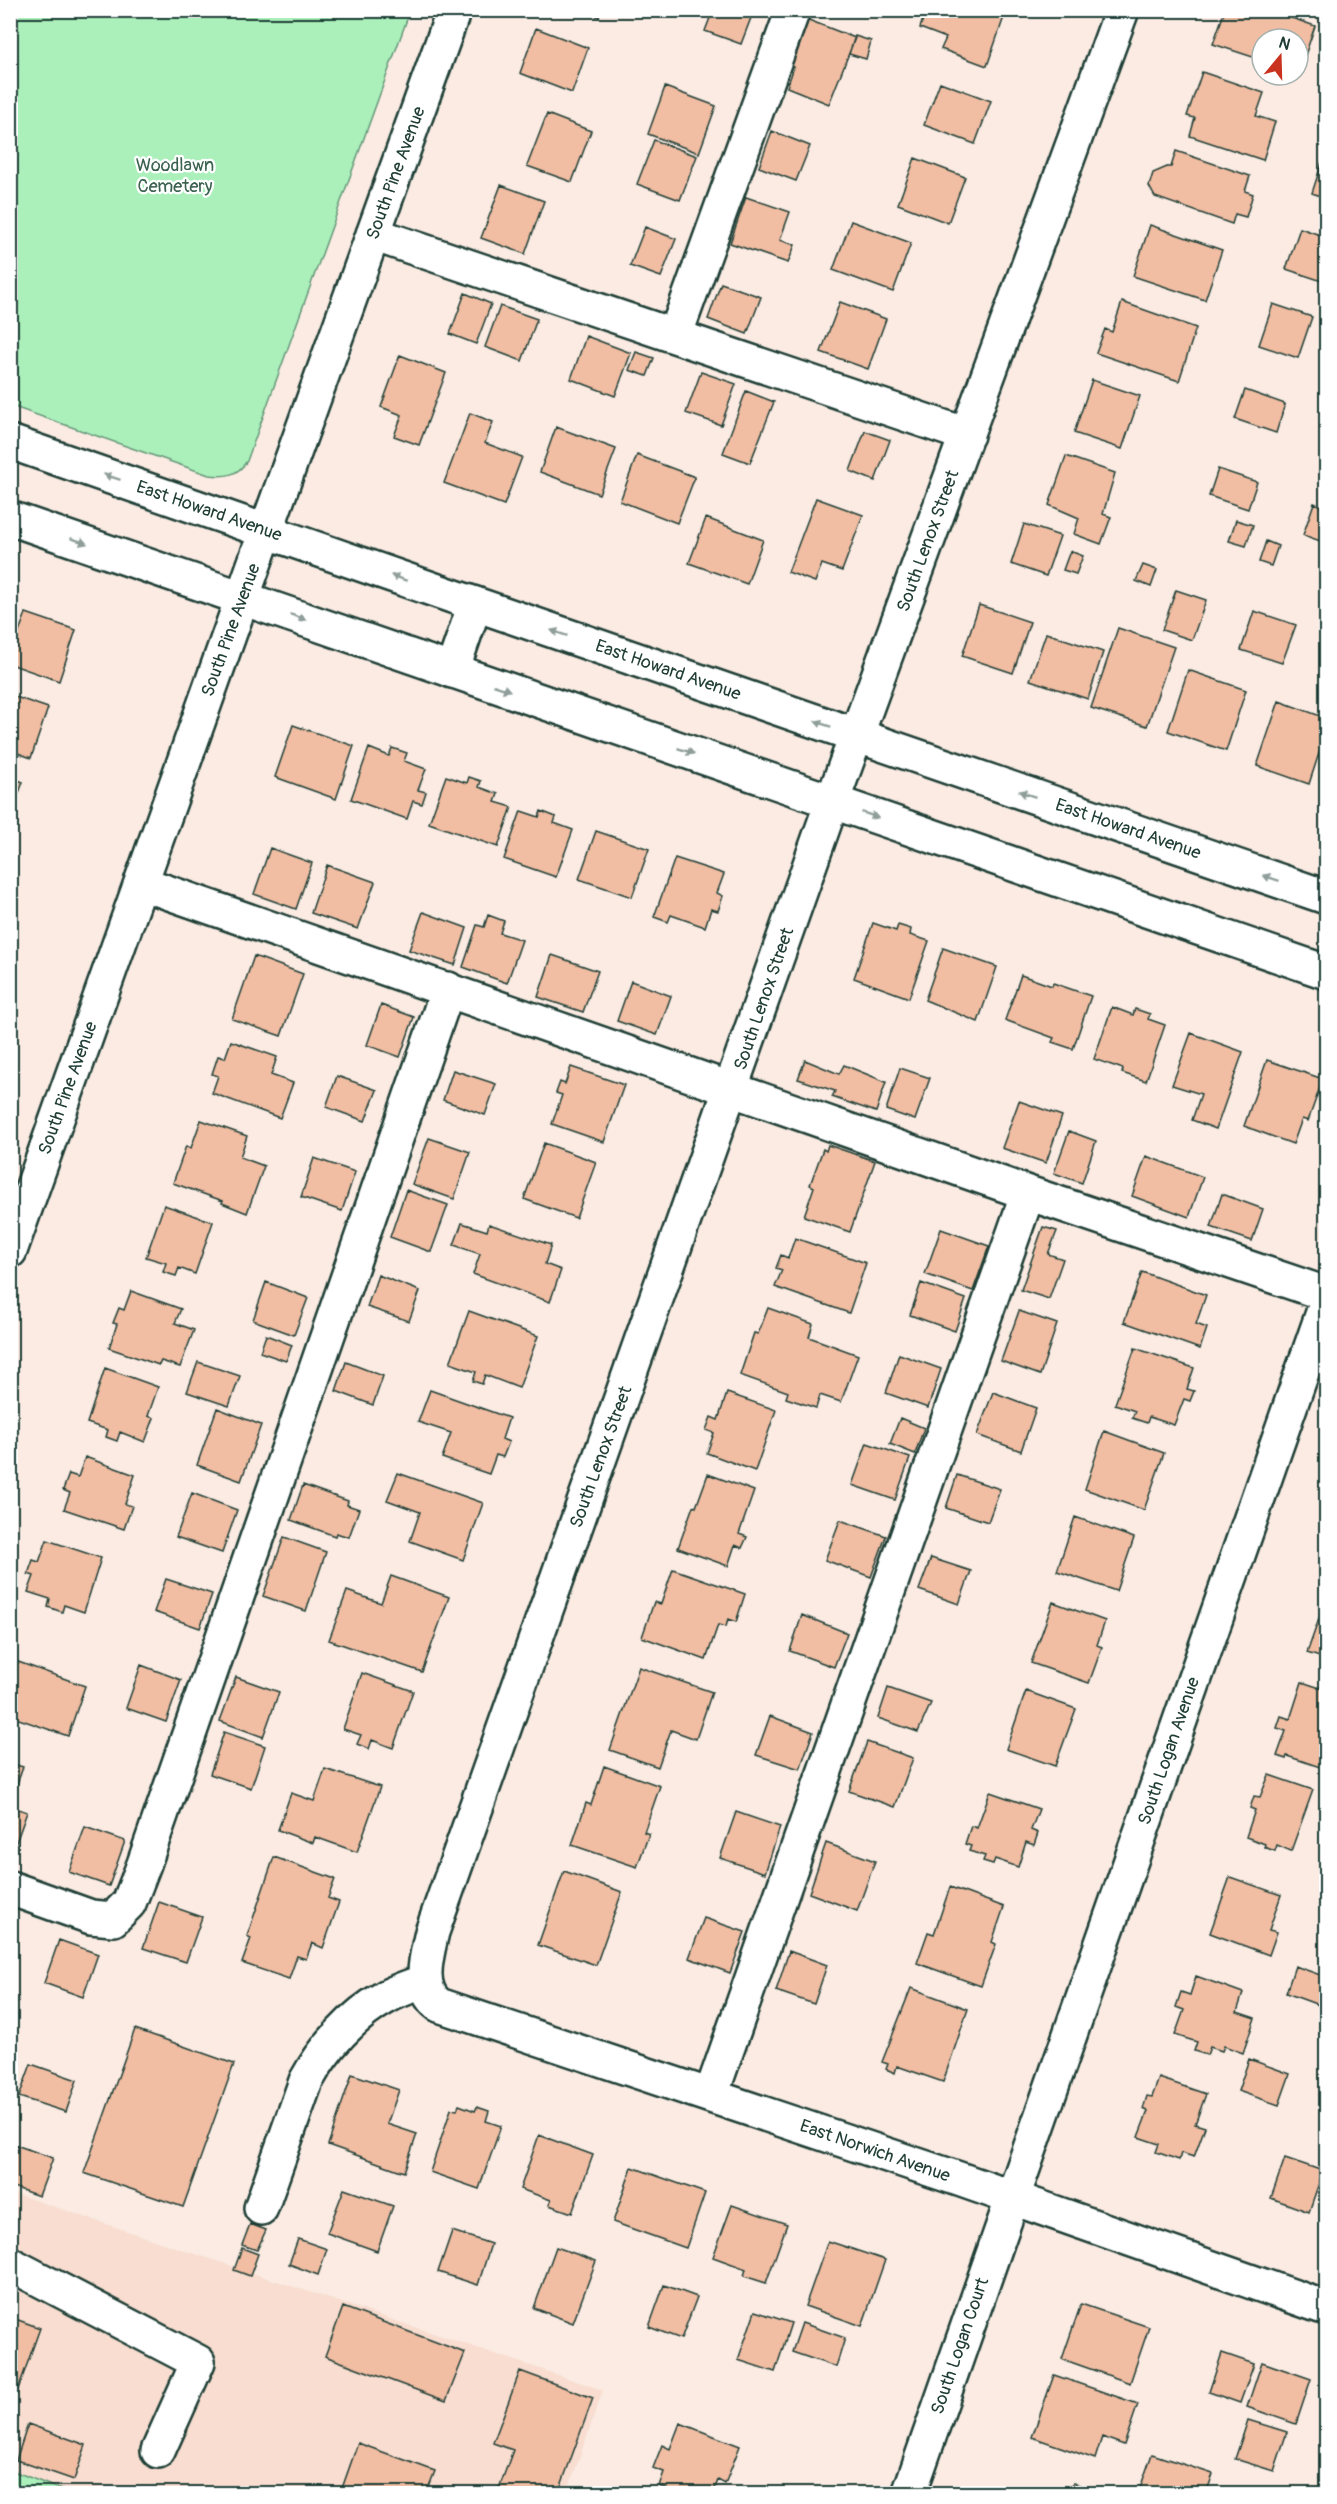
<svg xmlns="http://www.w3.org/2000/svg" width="1337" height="2504" font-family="Pangolin,sans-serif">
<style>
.built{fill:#f8ddd0}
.green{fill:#abf0bb;stroke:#659678;stroke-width:1.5}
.building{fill:#f1bda3;stroke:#1f3d34;stroke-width:1.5}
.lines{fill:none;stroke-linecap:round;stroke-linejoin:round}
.minor-casing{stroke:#1f3d34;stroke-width:38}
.major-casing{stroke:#1f3d34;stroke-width:38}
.minor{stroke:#fff;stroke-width:33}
.major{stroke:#fff;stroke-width:33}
.oneway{fill:#8f9e9a}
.labels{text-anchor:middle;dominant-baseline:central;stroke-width:4.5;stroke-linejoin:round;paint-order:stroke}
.park-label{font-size:18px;fill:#3b614f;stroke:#fff}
.street-label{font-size:18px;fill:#1f3d34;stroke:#fff}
</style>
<rect width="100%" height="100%" fill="#fbebe3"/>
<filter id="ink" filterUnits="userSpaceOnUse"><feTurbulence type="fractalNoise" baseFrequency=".0167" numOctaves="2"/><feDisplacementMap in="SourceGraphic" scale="12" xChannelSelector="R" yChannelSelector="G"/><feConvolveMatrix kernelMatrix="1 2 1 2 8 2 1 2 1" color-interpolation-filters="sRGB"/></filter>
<g filter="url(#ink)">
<path class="built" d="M10 2192 603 2390 567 2493 69 2494 11 2470Z"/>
<path class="green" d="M11 10 410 11 247 461C237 476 226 477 209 475L11 406Z
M11 2470 69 2493H11Z"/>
<path class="building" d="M582 10H602L599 17Z
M713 10H754L741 44 705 31Z
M926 10H988L1004 17 987 66 941 49 946 38 920 28Z
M1225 10H1269L1315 26 1299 73 1298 39H1262V60L1213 44Z
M806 19 855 38 829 104 787 87 794 67 788 65Z
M536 28 588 48 572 93 520 73Z
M855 36 871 41 866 59 849 54Z
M1202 72 1264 93 1256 116 1275 122 1263 160 1190 136 1195 118 1187 116Z
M940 82 991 101 975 144 924 125Z
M665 87 716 106 699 153 648 134Z
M547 114 591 131 572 182 527 166Z
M772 131 810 146 796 181 759 167Z
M654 140 697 156 680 200 637 184Z
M1176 151 1250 176 1245 191 1253 194 1246 217 1235 214 1232 224 1155 197 1149 186 1153 173 1167 167H1171Z
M1325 153H1326V198L1312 193Z
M915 158 965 177 948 223 898 204Z
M501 185 544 201 525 254 481 238Z
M746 197 790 212 780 240 795 245 788 263 730 243Z
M851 221 911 243 893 292 833 270Z
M1150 225 1222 250 1205 300 1133 276Z
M645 227 676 239 661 277 630 266Z
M1300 228 1326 237 1325 282 1286 269Z
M721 283 761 297 747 334 708 319Z
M465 293 491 304 476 344 450 334Z
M840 302 886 319 868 369 821 352Z
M1122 302 1196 328 1179 381 1096 353 1105 329 1112 332Z
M1273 304 1312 317 1298 358 1259 345Z
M500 306 537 319 522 361 485 347Z
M586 336 631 353 615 396 571 379Z
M636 352 654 358 647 376 629 370Z
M400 355 446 373 419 445 394 436 402 415 381 407Z
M701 372 736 384 721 425 686 413Z
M1092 380 1140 396 1122 449 1074 433Z
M1245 390 1285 404 1276 433 1235 419Z
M746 391 774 402 750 463 723 453Z
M470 413 493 422 485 443 522 457 504 505 444 483Z
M556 427 616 449 599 494 540 472Z
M865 431 890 440 875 481 850 471Z
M637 455 695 477 677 523 620 501Z
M1066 456 1115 473 1103 514 1111 517 1101 544 1074 534 1079 518 1049 505Z
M1218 469 1257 482 1248 509 1209 496Z
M816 498 863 515 842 571 822 564 815 582 788 572Z
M1314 503 1326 508V543L1303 535Z
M706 518 763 540 747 584 689 563Z
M1236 520 1253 525 1246 546 1229 541Z
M1024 524 1060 536 1046 576 1011 564Z
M1266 541 1278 546 1271 566 1259 562Z
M1070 551 1083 556 1076 574 1063 570Z
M1143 565 1157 570 1151 587 1136 581Z
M1176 590 1206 600 1192 640 1162 630Z
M1326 603V624L1320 621Z
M979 605 1030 622 1013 673 962 656Z
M1254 611 1296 625 1282 663 1241 650Z
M26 613 76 630 59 681 10 664V656Z
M1118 628 1174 647 1147 726 1091 708Z
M1046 633 1103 652 1088 699 1030 680Z
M1188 670 1246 690 1226 751 1168 731Z
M10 695 48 708 31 758 10 750Z
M1279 701 1326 718V732L1309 784 1257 766Z
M293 725 354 746 336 799 275 777Z
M369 748 389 756 392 748 407 753 404 761 426 769 418 790 426 792 422 804 413 801 407 819 351 799Z
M446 776 467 783 469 777 481 781 479 787 498 794 495 802 512 807 498 847 429 823Z
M10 777 23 782 10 817Z
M521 811 539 817 541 811 556 817 554 823 573 830 556 877 504 859Z
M596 831 649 849 632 897 579 879Z
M270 848 312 863 296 909 254 894Z
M675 858 724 874 717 893 723 896 718 911 711 909 705 927 671 915 668 922 654 917Z
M327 865 375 882 358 929 311 913Z
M423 912 467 928 455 965 409 950Z
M488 915 504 921 500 933 522 940 507 983 463 967 477 925 484 927Z
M873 923 896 931 898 925 911 929 910 935 929 941 909 998 854 978Z
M943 948 997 967 978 1022 925 1000Z
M552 955 598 971 583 1012 538 997Z
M254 956 303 974 281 1036 232 1019Z
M1021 975 1052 986 1053 983 1091 996 1073 1049 1052 1042 1054 1038 1005 1020Z
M631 981 671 996 657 1035 617 1021Z
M381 1005 414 1017 400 1057 367 1045Z
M1112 1007 1133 1015 1135 1009 1150 1014 1148 1019 1165 1025 1146 1081 1122 1073 1123 1069 1094 1059Z
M1191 1033 1243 1052 1216 1129 1192 1120 1201 1094 1172 1085Z
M231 1041 277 1057 271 1075 293 1083 280 1118 212 1093 218 1076 212 1074 218 1056 225 1058Z
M805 1060 839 1074 844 1065 886 1082 876 1112 832 1097 835 1091 798 1079Z
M1267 1060 1323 1079 1308 1121 1302 1119 1293 1144 1244 1126Z
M571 1067 624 1085 604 1142 552 1124 562 1095 556 1093 560 1082 565 1084Z
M900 1068 930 1078 915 1120 886 1110Z
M453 1070 496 1084 485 1115 443 1100Z
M337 1076 377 1090 365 1121 326 1107Z
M1019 1101 1062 1116 1046 1163 1002 1148Z
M201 1120 247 1136 240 1157 264 1166 247 1213 222 1203 223 1201 173 1183 186 1146 191 1148Z
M1069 1131 1096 1141 1082 1183 1054 1173Z
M429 1138 470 1152 454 1199 412 1184Z
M544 1143 596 1162 576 1218 524 1199Z
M828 1145 875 1161 850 1232 804 1216 814 1187 810 1185 823 1149 826 1151Z
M1146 1156 1203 1177 1189 1217 1132 1196Z
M314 1158 355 1172 342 1211 301 1197Z
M406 1190 448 1205 431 1252 390 1237Z
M1222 1194 1263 1209 1252 1241 1211 1227Z
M164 1205 213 1222 195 1274 179 1268 176 1276 163 1272 166 1263 146 1257Z
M462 1223 487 1231 489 1224 551 1245 545 1264 561 1270 550 1302 473 1274 480 1254 454 1245Z
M1043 1227 1057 1231 1048 1254 1063 1259 1049 1299 1021 1290Z
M941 1229 989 1246 973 1291 925 1274Z
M795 1238 866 1263 849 1313 775 1287 782 1270 776 1268 781 1255 788 1258Z
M1142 1272 1206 1295 1196 1324 1207 1328 1200 1349 1124 1322Z
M378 1275 420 1291 409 1321 367 1307Z
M266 1282 308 1298 294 1335 253 1320Z
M921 1283 966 1299 955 1331 910 1315Z
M131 1291 181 1309 175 1323 194 1330 180 1367 161 1361 159 1365 109 1348 117 1324 113 1323 119 1308 124 1310Z
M768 1308 813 1324 809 1337 858 1355 841 1402 820 1395 816 1408 786 1398 788 1392 740 1375 754 1333 758 1334Z
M469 1311 538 1336 519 1388 485 1375 482 1384 473 1381 476 1372 450 1363Z
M1019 1311 1057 1324 1040 1375 1001 1361Z
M266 1335 292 1345 286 1361 260 1352Z
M1135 1348 1194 1368 1187 1389 1194 1391 1190 1401 1184 1399 1174 1425 1149 1417 1147 1423 1132 1418 1135 1411 1115 1404Z
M899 1354 941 1369 928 1408 886 1393Z
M198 1362 240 1376 229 1406 187 1392Z
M346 1362 383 1376 373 1405 336 1391Z
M105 1368 158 1387 148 1416 154 1418 145 1442 120 1432 117 1441 106 1437 108 1430 87 1423Z
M430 1390 509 1418 502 1439 509 1442 503 1457 496 1455 489 1474 442 1458 451 1433 418 1422Z
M993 1392 1036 1408 1021 1451 977 1435Z
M727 1393 776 1410 755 1471 707 1453 714 1433 706 1430 711 1417 718 1420Z
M217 1408 261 1425 241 1481 197 1465Z
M900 1418 924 1428 915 1454 890 1444Z
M1104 1431 1164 1453 1144 1510 1085 1489Z
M867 1443 910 1458 895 1500 852 1485Z
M85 1457 135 1475 125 1504 132 1506 124 1529 64 1509 70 1493 63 1490 69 1474 78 1477Z
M398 1473 483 1503 463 1560 410 1541 420 1512 387 1500Z
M708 1474 754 1491 739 1534 747 1537 742 1548 735 1545 728 1566 678 1548 693 1506 696 1507Z
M957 1475 1000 1489 988 1522 946 1508Z
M303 1485 348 1501 347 1505 359 1509 349 1537 336 1533 335 1536 291 1520Z
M192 1493 237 1510 222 1553 176 1537Z
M1075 1517 1134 1538 1116 1591 1057 1571Z
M840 1520 886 1536 871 1577 825 1560Z
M284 1537 326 1552 306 1611 263 1596Z
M47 1540 101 1558 84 1612 64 1605 62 1612 48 1607 50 1599 28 1592 34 1576 28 1574 33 1560 39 1562Z
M931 1558 971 1571 959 1604 919 1590Z
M673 1569 745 1594 736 1622 728 1619 726 1627 718 1625 706 1660 642 1637 654 1602 661 1604Z
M391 1576 449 1597 422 1672 329 1640 347 1591 381 1603Z
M166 1579 212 1594 200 1628 154 1612Z
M1326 1599V1659L1307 1653Z
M1053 1602 1105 1621 1097 1645 1102 1647 1089 1683 1031 1663Z
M802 1615 847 1633 834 1667 790 1651Z
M10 1659 85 1686 68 1736 10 1716Z
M141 1665 181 1680 166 1722 126 1708Z
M639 1667 712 1692 696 1739 671 1730 658 1767 610 1750Z
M362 1673 413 1691 393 1748 372 1740 369 1749 357 1744 361 1735 343 1729Z
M236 1677 279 1692 263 1737 220 1721Z
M1302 1682 1326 1690V1769L1287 1756 1286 1759 1277 1756 1286 1731 1277 1728 1281 1716 1290 1719Z
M888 1688 931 1703 918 1732 878 1718Z
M1026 1691 1076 1709 1055 1766 1006 1749Z
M770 1716 813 1732 800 1769 756 1755Z
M224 1732 265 1746 251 1788 210 1774Z
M867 1742 913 1758 895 1807 849 1791Z
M10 1763 23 1767 10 1804Z
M604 1766 660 1786 644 1832 649 1834 637 1867 572 1845 586 1803 591 1805Z
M325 1769 380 1787 357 1852 315 1837 313 1843 278 1830 291 1793 314 1801Z
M1269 1775 1313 1790 1291 1851 1277 1845 1275 1851 1264 1847 1265 1844 1246 1837 1255 1810 1250 1808 1254 1796 1260 1797Z
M990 1792 1039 1809 1031 1830 1038 1833 1034 1845 1026 1842 1018 1867 995 1859 993 1864 983 1861 985 1856 969 1851 971 1846 965 1844 971 1826 977 1828Z
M10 1806 27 1812 14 1848 10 1847Z
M736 1812 780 1827 765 1873 720 1858Z
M85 1827 125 1841 109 1886 69 1872Z
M826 1843 875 1861 857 1911 809 1893Z
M274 1857 335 1879 328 1898 339 1902 323 1948 312 1943 306 1959 297 1956 289 1979 242 1963 251 1938 247 1936Z
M1326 1869V1896L1318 1893Z
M564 1871 622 1892 596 1965 538 1945Z
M1230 1877 1281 1895 1269 1930 1277 1932 1269 1955 1210 1933Z
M950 1887 1004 1907 992 1942 996 1944 981 1986 917 1963 928 1932 934 1934Z
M159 1902 202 1917 186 1962 143 1948Z
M704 1918 745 1932 730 1973 689 1958Z
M59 1940 98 1954 83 1997 44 1983Z
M789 1951 827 1965 814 2004 776 1991Z
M1295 1966 1326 1977V2000L1324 2007 1286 1993Z
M1196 1976 1243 1993 1237 2012 1255 2018 1243 2053 1224 2046 1222 2051 1210 2047 1207 2055 1194 2051 1197 2042 1175 2035 1184 2010 1176 2007 1181 1992 1190 1995Z
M911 1988 968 2009 943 2082 897 2066 895 2073 886 2069 888 2064 882 2062Z
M135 2029 234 2064 183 2207 84 2173Z
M1249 2059 1290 2074 1279 2105 1238 2091Z
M31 2064 77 2080 66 2112 19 2097Z
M352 2074 399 2090 387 2124 417 2134 404 2172 328 2145Z
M1159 2078 1206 2094 1195 2124 1205 2127 1194 2157 1181 2153 1179 2160 1156 2152 1159 2144 1138 2137 1148 2111 1143 2109 1147 2096 1152 2097Z
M459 2105 475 2111 477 2107 489 2111 486 2121 501 2126 479 2189 430 2172 451 2109 457 2110Z
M539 2135 593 2155 572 2213 549 2205 551 2200 520 2189Z
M10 2143 53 2158 39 2196 10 2186Z
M1285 2158 1323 2171 1309 2212 1271 2198Z
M632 2167 705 2193 686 2248 613 2222Z
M344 2189 393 2206 377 2251 327 2233Z
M732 2205 787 2224 766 2283 744 2276 746 2269 713 2257Z
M250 2224 266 2230 257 2250 242 2245Z
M452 2231 491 2244 478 2285 438 2272Z
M298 2239 327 2249 318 2275 289 2264Z
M828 2241 885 2260 862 2326 805 2306Z
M556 2247 596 2261 573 2323 534 2308Z
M242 2248 258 2254 250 2276 234 2270Z
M664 2285 697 2297 681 2339 649 2327Z
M1081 2304 1149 2327 1130 2383 1062 2359Z
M343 2307 465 2353 446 2401 325 2356Z
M755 2311 791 2323 775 2372 738 2360Z
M10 2317 40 2328 10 2412Z
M802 2323 845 2338 836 2367 792 2352Z
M1222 2353 1254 2364 1240 2403 1209 2392Z
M1262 2362 1311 2379 1296 2424 1247 2407Z
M520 2371 593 2398 558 2494H497L513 2450 493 2443Z
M1054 2375 1138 2404 1124 2445 1102 2437 1095 2459 1032 2437Z
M1248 2420 1287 2432 1274 2471 1235 2459Z
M680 2423 740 2446 725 2484 718 2480 713 2494H666L668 2489 659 2486 664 2472 653 2468 662 2445 670 2449Z
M28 2424 86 2445 74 2480 16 2460Z
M358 2443 435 2471 426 2494H340Z
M1152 2454 1213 2474 1206 2494H1138Z
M1073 2483 1105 2494H1069Z"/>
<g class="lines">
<defs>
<path id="minor" d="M1122 10 832 802 432 1932C427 1955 416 1988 439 2005L959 2179 1326 2308
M373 234 967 435
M675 336 793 10
M452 671 475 604
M141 883 1028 1193 1326 1294
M10 1251 266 531 454 10
M10 1888 91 1917 113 1919 129 1903 144 1864 448 989
M711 2095 1028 1193
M261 2208 306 2081C324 2048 353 2015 386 1997 398 1990 412 1986 425 1981
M10 2264 198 2362 158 2451
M909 2494 1326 1304"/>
<path id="major" d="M10 442 455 597 1326 897
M10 518 1326 972"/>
</defs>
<use href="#minor" class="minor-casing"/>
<use href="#major" class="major-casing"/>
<use href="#minor" class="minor"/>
<use href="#major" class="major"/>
</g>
<defs><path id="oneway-solid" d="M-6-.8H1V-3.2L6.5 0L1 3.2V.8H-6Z" transform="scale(1.5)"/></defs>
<g class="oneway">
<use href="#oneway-solid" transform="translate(112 477) rotate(-161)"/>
<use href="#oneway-solid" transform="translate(79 541) rotate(19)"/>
<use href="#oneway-solid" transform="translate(399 578) rotate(-160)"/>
<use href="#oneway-solid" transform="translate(298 617) rotate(19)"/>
<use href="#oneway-solid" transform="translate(559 633) rotate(-161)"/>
<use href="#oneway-solid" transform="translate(502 688) rotate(19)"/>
<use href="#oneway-solid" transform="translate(823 724) rotate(-161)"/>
<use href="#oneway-solid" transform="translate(686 751) rotate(19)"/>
<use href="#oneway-solid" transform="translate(1027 794) rotate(-161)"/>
<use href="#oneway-solid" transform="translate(870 815) rotate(19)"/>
<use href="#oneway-solid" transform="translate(1271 878) rotate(-161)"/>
</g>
</g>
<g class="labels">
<g class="park-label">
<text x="175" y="165">Woodlawn<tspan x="175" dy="21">Cemetery</tspan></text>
</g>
<g class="street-label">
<text transform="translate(396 173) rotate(-70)">South Pine Avenue</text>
<text transform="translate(209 511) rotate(19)">East Howard Avenue</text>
<text transform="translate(928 541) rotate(-70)">South Lenox Street</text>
<text transform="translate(231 630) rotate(-70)">South Pine Avenue</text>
<text transform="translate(668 670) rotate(19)">East Howard Avenue</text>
<text transform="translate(1128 829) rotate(19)">East Howard Avenue</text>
<text transform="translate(764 999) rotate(-71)">South Lenox Street</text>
<text transform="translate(68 1088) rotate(-70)">South Pine Avenue</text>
<text transform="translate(601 1457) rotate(-70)">South Lenox Street</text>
<text transform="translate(1169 1751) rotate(-71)">South Logan Avenue</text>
<text transform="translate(875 2151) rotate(19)">East Norwich Avenue</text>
<text transform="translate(960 2346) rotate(-71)">South Logan Court</text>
</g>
</g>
<rect width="1337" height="2504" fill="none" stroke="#fff" stroke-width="36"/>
<rect x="18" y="18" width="1301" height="2468" fill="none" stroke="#1f3d34" stroke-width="2" filter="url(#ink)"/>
<g transform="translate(1280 57) rotate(19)"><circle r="28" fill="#ffffff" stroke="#a5b1ae" stroke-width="1.5"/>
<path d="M0-4.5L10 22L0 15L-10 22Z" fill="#c8321e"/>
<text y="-9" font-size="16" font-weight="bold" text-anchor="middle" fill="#1f3d34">N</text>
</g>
</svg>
